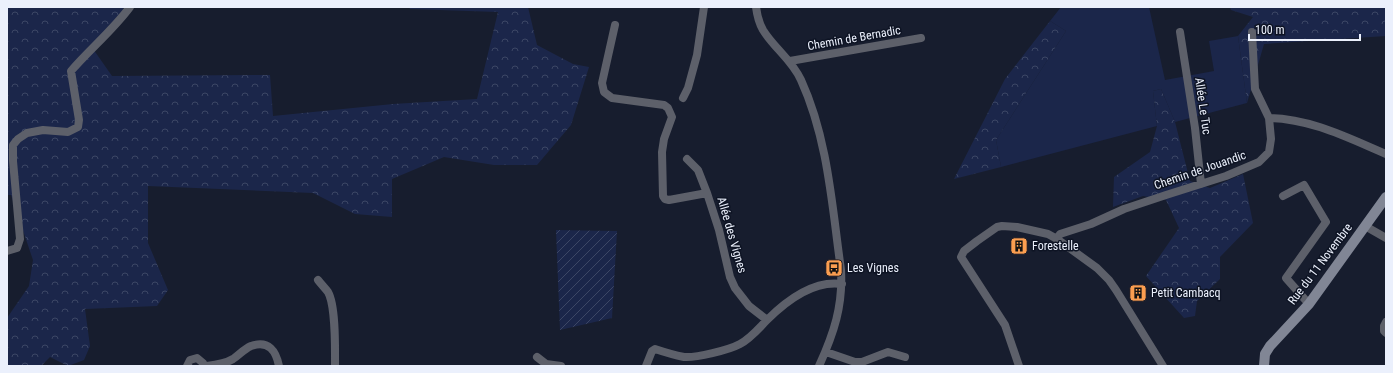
<svg xmlns="http://www.w3.org/2000/svg" width="1393" height="373" font-family="'Roboto Condensed',sans-serif">
<style>
.green{fill:#1b264a}
.forest{fill:url(#forest-crowns)}
.garden{fill:url(#garden-furrows)}
.lines{fill:none;stroke-linecap:round;stroke-linejoin:round}
.street{stroke:#5d606a;stroke-width:8}
.secondary{stroke:#818695;stroke-width:10}
.labels{text-anchor:middle;dominant-baseline:central;stroke-width:3;stroke-linejoin:round;paint-order:stroke}
.street-label{font-size:12px;fill:#ebf0fc;stroke:#0e1424}
.poi-label{font-size:12px;fill:#ebf0fc;stroke:#0e1424;text-anchor:start}
</style>
<defs>
<pattern id="forest-crowns" width="20" height="18" patternUnits="userSpaceOnUse"><rect width="20" height="18" fill="#1b264a"/><path d="M2 6a3 3 0 1 1 6 0M12 15a3 3 0 1 1 6 0" fill="none" stroke="#3c4665"/></pattern>
<pattern id="garden-furrows" width="10" height="10" patternUnits="userSpaceOnUse"><rect width="10" height="10" fill="#1b264a"/><path d="M-1 1l2-2M0 10L10 0M9 11l2-2" fill="none" stroke="#3c4665"/></pattern>
</defs>
<rect width="100%" height="100%" fill="#171d2e"/>
<path class="green" d="M1061 7H1149L1165 80 1214 71 1209 41 1238 36 1247 103 1175 122 1161 89 1153 91 1157 126 1001 167 996 140 1066 31 1050 21Z"/>
<path class="forest" d="M7 7H124L122 13 91 46 112 76 270 75 273 116 393 104 477 99 498 12 410 9 409 7H528L537 45 573 64 589 67 571 125 537 165H494L444 157 392 179V217L355 214 313 193 148 186V243L168 290 157 306 85 309 90 346 84 360 68 366 50 357 41 366H7V318L29 286 33 260 11 195H7Z
M1230 7H1386V36L1264 44 1247 103 1238 36 1253 17 1231 10Z
M1050 21 1066 31 996 140 1001 167 954 179 1005 79Z
M1161 89 1175 122 1190 181 1210 188 1243 174 1253 223 1220 257V279L1197 301 1195 316 1184 318 1146 276 1179 228 1166 200 1143 196 1113 207 1114 177 1150 152 1157 126 1153 91Z"/>
<path class="garden" d="M556 230 617 231 612 318 560 330Z"/>
<g class="lines">
<path class="street" d="M756 7C757 15 759 23 763 30 774 48 792 60 801 80 828 139 832 206 841 270 843 306 834 333 819 366
M615 25 602 83 604 92 612 98 664 105 668 108 672 117 664 139 662 152 663 196 665 199 669 200 707 193
M1180 32 1195 128 1201 184
M1252 32 1255 89 1269 118
M790 61 921 38
M683 98 688 88 697 55 704 7
M687 159 698 170 707 193 719 230 730 277 735 288 749 306 767 320
M1283 196 1304 185 1326 222 1286 278 1309 304
M1365 226 1386 238
M1057 239 1060 234 1091 224 1124 209 1166 195 1226 176 1259 162 1269 152 1271 139 1269 118C1312 119 1348 138 1386 154
M7 251 17 248 20 239 13 161V145L18 139 27 133 43 130 68 132 78 127 79 120 71 71C90 49 113 30 130 7
M318 280C321 284 325 288 328 292 336 306 335 348 335 366
M1386 322 1384 326V331L1386 333
M826 352 855 362H862L888 352 905 357
M537 357 546 364 561 366
M187 366 190 360 197 358 203 363 204 366
M206 366C215 365 225 364 233 359 239 355 244 349 251 346 269 340 276 351 279 366
M646 366 652 351 655 349C664 352 674 355 684 357 696 358 729 350 740 344 751 338 759 328 767 320 786 301 814 280 842 284
M1019 366 1005 325 961 257 964 251 977 241 997 227 1002 226 1017 227 1048 234 1057 239 1097 268 1109 280 1116 290 1163 366"/>
<path class="secondary" d="M1264 366 1265 354 1270 346 1309 304 1386 197"/>
</g>
<defs>
<symbol id="building-square" viewBox="-11 -11 22 22"><rect x="-9" y="-9" width="18" height="18" rx="4" fill="#fb9e50" stroke="#0e1424"/><path d="M-4-6H4V6H1V3H-1V6H-4ZM-2.5-4.3h1.7v1.8h-1.7ZM.8-4.3h1.7v1.8H.8ZM-2.5-1h1.7V.8h-1.7ZM.8-1h1.7V.8H.8Z" fill="#111"/></symbol>
<symbol id="bus-square" viewBox="-11 -11 22 22"><rect x="-9" y="-9" width="18" height="18" rx="4" fill="#fb9e50" stroke="#0e1424"/><path d="M-5-6H5V4H4V6H2V4H-2V6H-4V4H-5ZM-3.5-4V0h7V-4ZM-3.5 1.2v1.5H-2V1.2ZM2 1.2v1.5H3.5V1.2Z" fill="#111"/></symbol>
</defs>
<g fill-rule="evenodd">
<use href="#building-square" x="1009" y="236" width="20" height="20"/>
<use href="#bus-square" x="824" y="258" width="20" height="20"/>
<use href="#building-square" x="1128" y="283" width="20" height="20"/>
</g>
<g class="labels">
<g class="street-label">
<text transform="translate(854 38) rotate(-10)">Chemin de Bernadic</text>
<text transform="translate(1203 106) rotate(82)">Allée Le Tuc</text>
<text transform="translate(1200 170) rotate(-19)">Chemin de Jouandic</text>
<text transform="translate(732 235) rotate(74)">Allée des Vignes</text>
<text transform="translate(1320 264) rotate(-53)">Rue du 11 Novembre</text>
</g>
<g class="poi-label">
<text x="1032" y="246">Forestelle</text>
<text x="847" y="268">Les Vignes</text>
<text x="1151" y="293">Petit Cambacq</text>
</g>
</g>
<rect width="1393" height="373" fill="none" stroke="#ebf0fc" stroke-width="16"/>
<path d="M1249 34v6h111v-6" fill="none" stroke="#ebf0fc" stroke-width="2"/>
<text x="1255" y="34" font-size="12" fill="#ebf0fc" stroke="#0e1424" stroke-width="3" paint-order="stroke">100 m</text>
</svg>
